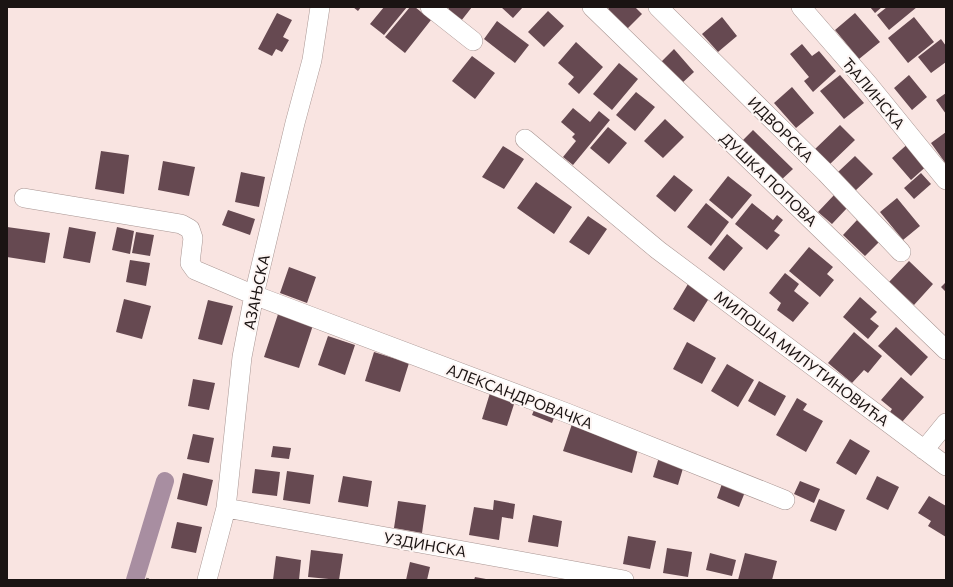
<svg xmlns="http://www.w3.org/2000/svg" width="953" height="587" font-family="Commissioner,sans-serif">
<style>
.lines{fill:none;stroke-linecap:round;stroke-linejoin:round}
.canal{stroke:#a88ea1;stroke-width:18}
.building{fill:#664951}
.street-casing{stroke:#a89592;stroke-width:20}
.path{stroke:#837674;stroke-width:2.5;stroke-dasharray:3 2;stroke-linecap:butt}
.street{stroke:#fff;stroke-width:19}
.labels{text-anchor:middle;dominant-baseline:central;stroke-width:4;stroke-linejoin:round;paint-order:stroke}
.street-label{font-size:15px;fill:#1b1413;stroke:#fdf5f3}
</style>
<rect width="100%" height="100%" fill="#f9e4e1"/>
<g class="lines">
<path class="canal" d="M135 580 165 481"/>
</g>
<path class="building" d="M353 7H361L358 11Z
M384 7H407L384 35 370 24Z
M410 7H415L431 20 405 53 385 37Z
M450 7H472L461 21 447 10Z
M501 7H523L513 18Z
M610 7H635L642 14 626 30 606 11Z
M870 7H882L875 13Z
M887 7H917L889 30 877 15Z
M548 11 564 26 544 47 528 32Z
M277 13 292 20 283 37 289 40 282 52 276 49 272 56 258 49Z
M855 13 880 42 859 59 835 30Z
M722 17 737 36 718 52 702 34Z
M914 17 934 42 908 63 888 38Z
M497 21 529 45 515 63 484 39Z
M941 39 946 46V62L931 73 918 57Z
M576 42 603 67 579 94 568 84 574 77 558 63Z
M802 44 812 56 819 51 836 71 813 92 804 81 809 77 790 54Z
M674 49 694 72 681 84 661 62Z
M472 56 495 73 475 99 452 81Z
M619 63 638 79 612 110 593 94Z
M840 75 864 103 844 119 820 91Z
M909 75 927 97 912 110 894 88Z
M792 87 814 113 796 128 774 103Z
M636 92 655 107 635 131 616 115Z
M946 93V114L936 100Z
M573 108 590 122 599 111 610 120 573 165 563 157 576 141 572 137 575 134 561 122Z
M665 119 684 137 663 158 644 141Z
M840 125 855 140 829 165 814 150Z
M608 127 627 143 609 164 590 148Z
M753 130 793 169 779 182 740 143Z
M946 132V164L931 143Z
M911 141 930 163 911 180 892 158Z
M503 146 524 159 504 189 482 177Z
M101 151 129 155 124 194 95 189Z
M855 156 873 174 855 191 838 172Z
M163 161 195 167 189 196 158 190Z
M241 172 265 177 259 207 235 202Z
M921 173 931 184 914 199 904 188Z
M674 175 693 190 675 212 656 196Z
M728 176 752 195 732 219 709 200Z
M536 182 572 207 554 234 517 208Z
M835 194 848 207 832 224 818 212Z
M897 198 920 226 903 240 880 212Z
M706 203 729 222 711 246 687 227Z
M752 203 773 220 777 215 783 220 774 231 780 235 767 250 735 224Z
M228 210 255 219 250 235 222 225Z
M588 216 607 229 589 255 569 242Z
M857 220 880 241 865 256 843 235Z
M7 227 50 233 45 263 7 257Z
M69 227 96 232 90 263 63 258Z
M117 227 134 231 130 254 112 250Z
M136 232 154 235 150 256 132 253Z
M727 234 743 248 724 271 708 258Z
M809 247 833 267 827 274 834 280 820 297 789 271Z
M130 260 150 263 146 286 126 282Z
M909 261 933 284 914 305 889 282Z
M289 267 316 277 307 303 280 293Z
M785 273 799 284 794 291 809 303 793 322 777 310 781 303 769 293Z
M691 279 713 292 694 322 673 309Z
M946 282V292L941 287Z
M860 297 877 312 870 319 879 326 868 339 843 317Z
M124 299 151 306 142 339 116 332Z
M208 300 233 306 222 345 198 339Z
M280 308 315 319 299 368 264 357Z
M896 327 928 357 911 376 878 346Z
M854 332 882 356 868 373 864 370 852 383 828 363Z
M328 336 355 345 345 375 318 365Z
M687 342 716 358 702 384 673 369Z
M374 352 409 363 400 392 365 381Z
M727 364 754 380 738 407 711 391Z
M901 377 924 397 902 422 890 412 892 409 881 400Z
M193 379 215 383 209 410 188 406Z
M759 381 786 396 775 416 748 401Z
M490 393 515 401 507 426 482 419Z
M797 398 807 404 803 410 823 421 806 452 776 435Z
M536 405 556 413 552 423 532 415Z
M572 424 638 449 632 473 563 451Z
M193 434 214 438 209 463 187 459Z
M850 439 870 451 856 475 836 463Z
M273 446 291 448 289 459 271 457Z
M659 457 684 465 678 485 653 477Z
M255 469 280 472 277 496 252 493Z
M287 471 314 475 310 504 283 500Z
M183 473 213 480 207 506 177 499Z
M343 476 372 481 368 507 338 502Z
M877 476 899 487 888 510 866 499Z
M724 478 747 487 739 507 717 498Z
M800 481 820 489 814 503 794 494Z
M929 496 946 506V537L928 526 931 521 918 513Z
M819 499 845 510 836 531 810 521Z
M494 500 515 504 513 519 502 517 499 540 469 535 474 507 493 510Z
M398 501 426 505 422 533 394 528Z
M533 515 562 521 558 547 528 542Z
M177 522 202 527 196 553 171 548Z
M628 536 656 541 650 569 623 564Z
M667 548 692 552 688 577 663 573Z
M311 550 343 554 339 580 308 577Z
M710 553 736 560 732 576 706 570Z
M745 553 777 561 772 580H738Z
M276 556 301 560 299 580H273Z
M410 562 430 567 427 580H406Z
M475 577 486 579V580H474Z"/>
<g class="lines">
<defs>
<path id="street" d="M430 7 473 41
M592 7 831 239 946 350
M658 7 826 173 901 252
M801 7 868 84 946 180
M525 139 658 250 946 466
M24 198 181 224 190 229 193 238 190 263 195 270 254 295 567 413 785 500
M924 450 946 423
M226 508 624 580
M207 580 226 508 242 357 254 295 295 123 312 60 320 7"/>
</defs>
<use href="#street" class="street-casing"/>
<path class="path" d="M146 579 151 580"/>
<use href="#street" class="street"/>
</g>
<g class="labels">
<g class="street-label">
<text transform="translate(874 93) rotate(50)">ЂАЛИНСКА</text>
<text transform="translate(781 129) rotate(45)">ИДВОРСКА</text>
<text transform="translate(769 179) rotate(44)">ДУШКА ПОПОВА</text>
<text transform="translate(256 292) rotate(-78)">АЗАЊСКА</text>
<text transform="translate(802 358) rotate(37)">МИЛОША МИЛУТИНОВИЋА</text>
<text transform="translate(520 396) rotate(21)">АЛЕКСАНДРОВАЧКА</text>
<text transform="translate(425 544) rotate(10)">УЗДИНСКА</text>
</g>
</g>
<rect width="953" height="587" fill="none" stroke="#1b1413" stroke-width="16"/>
</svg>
